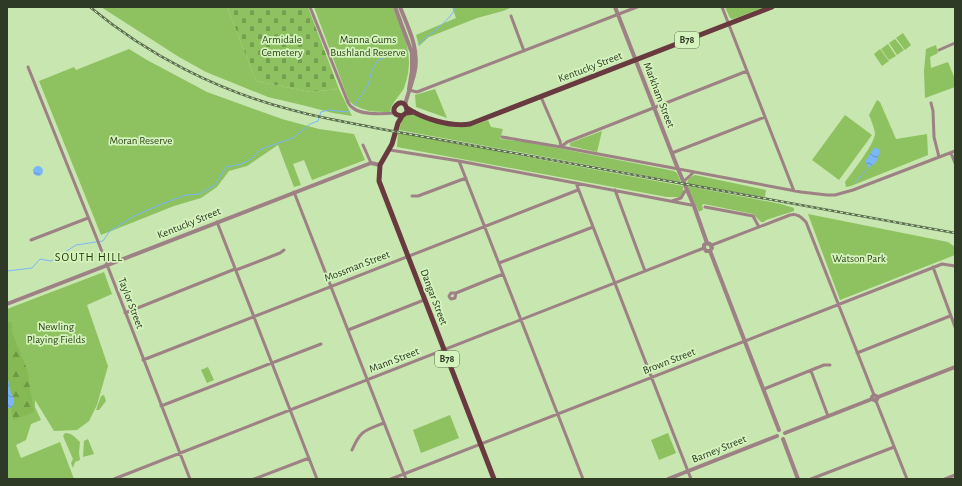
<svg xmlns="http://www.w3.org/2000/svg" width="962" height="486" font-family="'Alegreya Sans',sans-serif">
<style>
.green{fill:#8ec160}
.forest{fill:url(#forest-firs)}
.cemetery{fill:url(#cemetery-stones)}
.water{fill:url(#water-waves)}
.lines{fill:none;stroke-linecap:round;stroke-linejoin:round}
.stream{stroke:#7ab7f9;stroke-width:1}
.minor{stroke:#9e8184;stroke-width:3}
.tertiary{stroke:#9e8184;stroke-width:4}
.primary{stroke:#68393f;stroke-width:5}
.rail-casing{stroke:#5c6d4f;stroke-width:2.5}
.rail{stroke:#d5f3bd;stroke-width:1;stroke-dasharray:3;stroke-linecap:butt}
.labels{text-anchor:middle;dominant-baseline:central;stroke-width:3.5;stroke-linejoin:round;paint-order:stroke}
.shield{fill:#d5f3bd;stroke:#607253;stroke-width:1}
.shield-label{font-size:10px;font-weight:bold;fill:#2e3a25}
.park-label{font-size:11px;fill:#2e431a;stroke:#d5f3bd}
.street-label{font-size:11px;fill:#2e3a25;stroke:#d5f3bd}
.neighbourhood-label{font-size:12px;letter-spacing:1px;fill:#233a08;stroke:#d5f3bd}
</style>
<defs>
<pattern id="forest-firs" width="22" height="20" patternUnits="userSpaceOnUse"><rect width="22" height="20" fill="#85b954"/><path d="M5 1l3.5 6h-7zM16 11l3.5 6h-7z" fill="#6d9745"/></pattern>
<pattern id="cemetery-stones" width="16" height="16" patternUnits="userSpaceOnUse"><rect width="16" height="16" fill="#8ec160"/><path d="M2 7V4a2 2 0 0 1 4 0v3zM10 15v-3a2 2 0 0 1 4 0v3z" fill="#749e4f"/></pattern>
<pattern id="water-waves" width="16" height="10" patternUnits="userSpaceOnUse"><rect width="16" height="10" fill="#7ab7f9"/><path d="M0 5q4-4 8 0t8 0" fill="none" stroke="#6496c9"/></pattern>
</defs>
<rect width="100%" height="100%" fill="#c8e6b0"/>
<path class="green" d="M101 7H227L256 81 310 92 339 89 352 116 333 113 302 105 268 97 206 72 179 57Z
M314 7H393C404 37 416 55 404 88 400 96 391 103 390 112 376 112 361 112 349 101Z
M452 7H512L503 11 477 18 429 37 419 46 416 35 456 18Z
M725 7H766L733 19 730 18Z
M903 33 911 45 905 50 896 38Z
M895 39 904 50 897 55 889 43Z
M888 44 896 56 889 60 881 49Z
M936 45 938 53 930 57 931 68 948 62 955 79V87L925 98 924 71 926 49Z
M129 49 147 60 207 92 282 119 319 129 354 134 365 160 312 180 304 160 293 164 301 185 294 187 278 145 247 166 229 171 217 187 201 198 174 206 101 235 39 81 74 67 76 70Z
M880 49 889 61 882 66 874 54Z
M435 89 447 118 416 107 415 95Z
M877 100 880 102 896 139 927 134 928 155 851 186 846 187 845 182C852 172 875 144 875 133 874 127 871 120 869 115Z
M409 114H414L419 117C449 126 457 133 488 120L491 127 503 129 500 139 527 142 674 171 677 173 681 182 399 130 402 119Z
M845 115 872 135 839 180 812 160Z
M602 131 597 152 570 146V143Z
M398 133 683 186V194L680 197H667L397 147Z
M695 175 766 190 765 197 687 184C688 178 690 177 695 175Z
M687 186 781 204 794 208V211L766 220 764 222H761L753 214 704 204 702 205 703 210 700 211 699 212Z
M808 214 948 242 955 247V255L840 300Z
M104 272 112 294 87 305 108 366 97 405 89 421 77 430 54 431 35 400V407L41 420 31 424 26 440 16 445 21 458 60 442 74 479H7V309Z
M208 367 214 380 207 383 201 370Z
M104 395 106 401 99 410H96L101 396Z
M450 415 459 438 421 453 413 430Z
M65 433C72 433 76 438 80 442L79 453 80 460 75 462 73 468 71 463 73 459 63 436Z
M668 433 676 453 659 460 651 440Z
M88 439 94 454 83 457 84 441Z"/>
<path class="forest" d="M9 322H12V333L27 369 34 412 13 420 11 408 13 396 11 394 7 375V324Z"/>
<path class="cemetery" d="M227 7H308L339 89 310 92 256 81Z"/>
<path class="water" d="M874 148 879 149C880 156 876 165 869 167L865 162Z
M33 171a5 5 0 1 1 10 0a5 5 0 1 1-10 0Z
M7 375 11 394 14 399V403L11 408H7Z"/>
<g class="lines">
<path class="stream" d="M418 44C430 34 450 21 456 7
M354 106 368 85 372 70 378 60 405 50
M855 183 869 167
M7 271 32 268 40 259 51 261 76 245 103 241 109 232 134 216 164 203 186 195 199 194 214 186 226 167 242 164 251 159 261 149 293 138 310 124 318 121 321 112 328 110 348 112 350 111"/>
<path class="minor" d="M310 7 347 100C348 103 350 106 353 108 361 115 384 114 395 113
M722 7 794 191
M511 16 524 51
M939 50 955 43
M28 67 99 244 190 479
M409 90 417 92 637 7
M541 97 560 141 561 147
M931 103 933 111 934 137 939 157
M502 137 561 147 801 192 827 195H835L853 190 955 151
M363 145 371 163
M561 147 567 142 747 71
M390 150 459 161 691 205
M672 153 765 117
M951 153 955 163
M459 161 583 479
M683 182 694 172
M576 183 691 479
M615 190 645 271
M294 192 406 479
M412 196H418L466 178
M672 201 681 198 685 191
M705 207 753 216 759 227
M217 222 317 479
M31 240 88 218
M712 245 790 215C797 213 801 217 806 222L874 395
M499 263 593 227
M933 267 955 327
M236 270 280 253 284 250
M456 293 455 298 451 299 450 298 449 296 451 293H456L503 274
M125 313 235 269
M348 330 424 300
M857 353 950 316
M143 360 578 190
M811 371 828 416
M764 389 824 365H830
M876 401 907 479
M161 406 321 344
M352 450C361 430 364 431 384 423
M114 479 704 248
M254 479 309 458
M391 479 932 268 942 264 955 266
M811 479 894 447
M945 479 955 475"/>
<path class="tertiary" d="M395 7 412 53V70L409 89
M400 7C408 27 419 48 415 70 413 82 408 92 405 105
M615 7 678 169 694 206 707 243
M707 243 704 245V248L706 251H710
M707 243 710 244 712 248 710 251
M710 251 779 430
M7 304 371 163 380 165
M878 397 955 367
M785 433 872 399 876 401 878 397 874 395 872 397V399
M783 439 798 479
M668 479 777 436"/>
<path class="primary" d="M407 108C423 119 451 127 470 124L772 7
M414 112 406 113 402 116 398 123 392 144 380 165 379 181 494 479
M402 116C382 114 405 91 407 111"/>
<defs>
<path id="rail" d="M90 7C148 55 218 91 292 110 321 118 351 123 381 129L955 233"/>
</defs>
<use href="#rail" class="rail-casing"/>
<use href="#rail" class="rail"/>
</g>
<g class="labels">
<g class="shield">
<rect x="675" y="32" width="24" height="16" rx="3"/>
<rect x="435" y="351" width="24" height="16" rx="3"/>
</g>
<g class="shield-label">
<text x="687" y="40">B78</text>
<text x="447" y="359">B78</text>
</g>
<g class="park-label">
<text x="282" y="39">Armidale<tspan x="282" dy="13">Cemetery</tspan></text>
<text x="368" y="39">Manna Gums<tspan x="368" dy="13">Bushland Reserve</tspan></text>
<text x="141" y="140">Moran Reserve</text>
<text x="859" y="258">Watson Park</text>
<text x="56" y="326">Newling<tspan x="56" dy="13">Playing Fields</tspan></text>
</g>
<g class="street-label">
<text transform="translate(590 67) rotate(-21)">Kentucky Street</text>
<text transform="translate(659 95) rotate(69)">Markham Street</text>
<text transform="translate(189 223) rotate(-22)">Kentucky Street</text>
<text transform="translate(357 266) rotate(-21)">Mossman Street</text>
<text transform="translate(434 297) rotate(69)">Dangar Street</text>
<text transform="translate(131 303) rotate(69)">Taylor Street</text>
<text transform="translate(394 360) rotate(-21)">Mann Street</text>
<text transform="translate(669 361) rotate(-21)">Brown Street</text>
<text transform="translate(719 449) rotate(-22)">Barney Street</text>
</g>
<g class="neighbourhood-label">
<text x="89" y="257">SOUTH HILL</text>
</g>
</g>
<rect width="962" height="486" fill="none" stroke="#2e3a25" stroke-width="16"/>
</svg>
